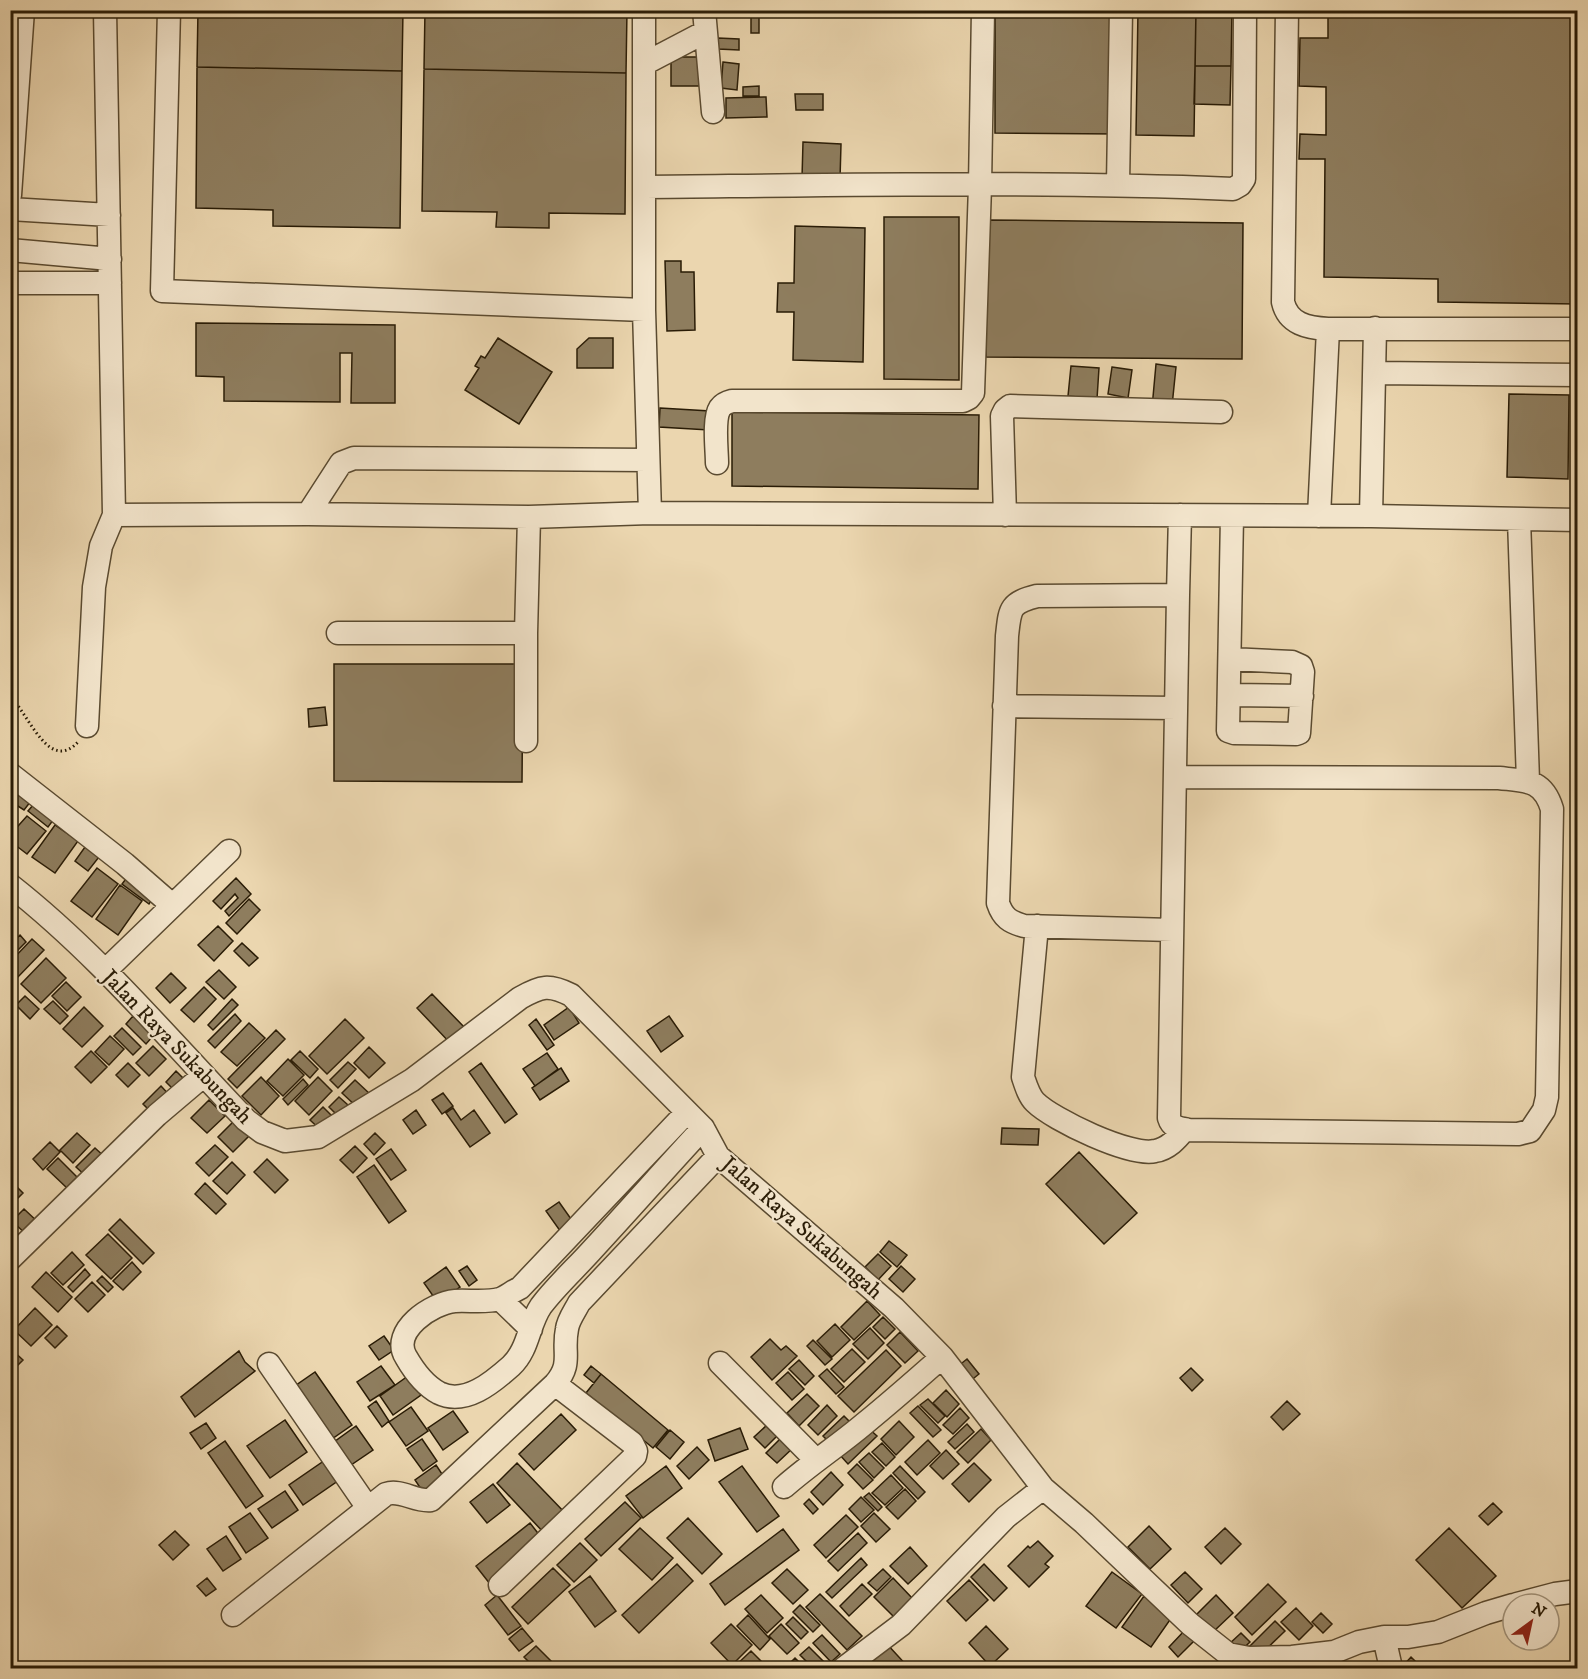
<svg xmlns="http://www.w3.org/2000/svg" width="1588" height="1679" font-family="'IM FELL DW Pica',serif">
<style>
.building{fill:#8e7d5e;stroke:#2a1c06;stroke-width:1.5}
.lines{fill:none;stroke-linecap:round;stroke-linejoin:round}
.minor-casing{stroke:#5a4a30;stroke-width:25}
.path{stroke:#2a1c06;stroke-width:3;stroke-dasharray:1.5 3;stroke-linecap:butt}
.minor{stroke:#f2e4cb;stroke-width:22}
.labels{text-anchor:middle;dominant-baseline:central;stroke-width:4.5;stroke-linejoin:round;paint-order:stroke}
.street-label{font-size:22px;fill:#2a1c06;stroke:#f2e4cb}
</style>
<rect width="100%" height="100%" fill="#ebd6af"/>
<filter id="stains"><feTurbulence type="fractalNoise" baseFrequency=".00333" numOctaves="4"/><feColorMatrix values="0 0 0 0 .2 0 0 0 0 .09 0 0 0 0 .02 0 0 0 .5 -.17"/></filter>
<radialGradient id="worn" r=".72"><stop offset=".6" stop-color="#630" stop-opacity="0"/><stop offset="1" stop-color="#630" stop-opacity=".3"/></radialGradient>
<path class="building" d="M198 10H403L402 71 197 67Z
M425 10H627L626 73 424 69Z
M751 10H759V33H751Z
M995 10H1119V134L995 133Z
M1138 10H1196L1194 136 1136 135Z
M1196 10H1232L1231 66H1195Z
M1328 10H1578V304L1438 302V279L1324 277 1325 159H1299L1300 134 1326 135V87L1299 86 1300 38H1328Z
M718 38 739 39V50L718 49Z
M671 57H704L705 86H671Z
M723 62 739 64 737 90 721 88Z
M1195 66H1231L1230 105 1194 104Z
M197 67 402 71 400 228 273 226V210L196 208Z
M424 69 626 73 625 214 549 213V228L496 227 497 212 422 211Z
M759 86V96H743V87Z
M795 94H823V110H796Z
M766 97 767 117 726 118V98Z
M803 142 841 144 840 179 802 178Z
M884 217H959V380L884 379Z
M987 220 1243 223 1242 359 986 357Z
M795 226 865 228 863 362 793 360 794 312H777L778 283H794Z
M665 261H681V272H694L695 330 667 331Z
M196 323 395 325V403H351L352 353H340V402L224 401V377L196 376Z
M498 338 552 372 519 424 465 390 479 368 475 366 481 356 485 358Z
M589 338H613V368H577V349Z
M1156 364 1176 367 1172 406 1152 408Z
M1071 366 1099 368 1097 399 1068 396Z
M1112 367 1132 370 1128 398 1108 394Z
M1509 394 1569 395 1568 479 1507 477Z
M660 408 710 411 709 430 659 427Z
M732 412 979 415 978 489 732 486Z
M334 664H523L522 782 334 781Z
M325 707 327 725 309 727 308 709Z
M17 791 31 801 24 810 10 801Z
M34 804 54 819 48 827 28 811Z
M27 816 46 831 27 854 10 841V835Z
M55 825 78 841 55 873 32 857Z
M85 847 99 857 88 871 75 861Z
M97 868 118 884 92 917 71 901Z
M128 876 154 896 149 904 122 884Z
M236 878 251 894 229 916 225 911 238 898 235 894 221 909 213 901Z
M120 885 142 901 118 935 96 919Z
M249 899 260 910 237 934 226 923Z
M218 926 233 941 214 961 198 945Z
M20 935 26 942 10 958V945Z
M32 939 44 950 16 979 10 973V962Z
M242 943 258 958 249 966 234 951Z
M46 958 66 978 41 1003 21 984Z
M219 970 236 987 224 999 206 982Z
M171 973 186 988 170 1003 156 988Z
M66 982 81 997 67 1011 52 996Z
M204 987 216 999 194 1022 181 1010Z
M432 994 466 1029 451 1044 417 1008Z
M25 996 39 1009 30 1019 16 1005Z
M232 999 238 1005 213 1030 208 1025Z
M53 1001 68 1016 60 1024 44 1009Z
M84 1007 103 1026 82 1047 63 1029Z
M569 1007 579 1023 554 1040 544 1025Z
M235 1014 241 1021 215 1048 208 1041Z
M133 1016 153 1036 146 1044 126 1024Z
M669 1016 683 1036 661 1052 647 1031Z
M345 1019 364 1038 327 1074 309 1056Z
M536 1019 554 1045 547 1050 529 1025Z
M249 1023 265 1038 237 1066 221 1052Z
M122 1028 141 1047 133 1055 114 1036Z
M276 1030 285 1039 237 1088 228 1079Z
M110 1036 124 1049 109 1065 95 1052Z
M153 1046 166 1059 149 1076 136 1063Z
M369 1047 385 1063 369 1078 354 1063Z
M91 1051 107 1067 91 1083 75 1067Z
M300 1051 318 1069 310 1078 291 1060Z
M547 1053 558 1069 535 1086 523 1069Z
M288 1059 304 1075 283 1096 267 1081Z
M348 1062 356 1069 338 1088 330 1080Z
M128 1063 140 1075 128 1087 116 1075Z
M481 1063 517 1114 505 1123 469 1072Z
M561 1068 569 1081 540 1100 532 1088Z
M176 1071 190 1085 179 1095 166 1082Z
M261 1077 279 1096 261 1115 242 1096Z
M318 1077 332 1091 309 1115 295 1101Z
M303 1079 308 1085 288 1105 283 1099Z
M355 1080 371 1095 358 1108 342 1093Z
M161 1086 172 1098 154 1115 143 1104Z
M443 1093 453 1106 442 1114 432 1100Z
M339 1097 348 1105 337 1115 329 1107Z
M209 1100 225 1116 207 1133 191 1118Z
M323 1107 336 1120 324 1133 310 1120Z
M453 1108 461 1120 474 1110 490 1133 470 1147 446 1113Z
M416 1110 426 1125 413 1134 403 1120Z
M236 1119 252 1133 233 1152 218 1137Z
M1002 1128 1039 1129 1038 1145 1001 1144Z
M77 1133 90 1145 73 1163 60 1150Z
M375 1133 385 1143 374 1155 364 1144Z
M50 1142 60 1152 43 1170 33 1159Z
M215 1145 228 1157 209 1176 196 1163Z
M355 1146 367 1158 353 1173 340 1160Z
M95 1148 107 1159 88 1178 76 1167Z
M391 1149 406 1170 391 1180 376 1159Z
M1079 1152 1137 1213 1104 1244 1046 1184Z
M58 1158 78 1178 68 1189 47 1169Z
M267 1159 288 1180 275 1193 254 1172Z
M232 1162 245 1175 227 1194 213 1181Z
M374 1165 406 1211 389 1223 357 1177Z
M10 1180 23 1193 10 1206Z
M205 1183 226 1204 216 1214 195 1194Z
M559 1202 576 1226 563 1235 546 1211Z
M24 1209 40 1224 28 1236 12 1221Z
M120 1219 154 1253 143 1264 109 1230Z
M108 1234 132 1258 111 1279 86 1255Z
M889 1241 907 1255 897 1267 880 1252Z
M72 1252 84 1265 63 1285 51 1273Z
M878 1254 891 1266 878 1280 865 1267Z
M132 1262 141 1272 123 1290 113 1281Z
M467 1266 477 1280 469 1286 459 1271Z
M901 1266 915 1279 903 1292 889 1279Z
M446 1267 460 1287 438 1303 424 1283Z
M85 1269 90 1275 73 1292 68 1287Z
M46 1272 72 1297 58 1312 32 1287Z
M102 1276 113 1287 108 1292 97 1281Z
M92 1282 105 1295 88 1312 75 1299Z
M867 1301 880 1315 854 1340 841 1327Z
M35 1308 52 1325 31 1346 14 1330Z
M883 1317 895 1329 885 1339 873 1327Z
M835 1324 850 1340 832 1357 817 1341Z
M57 1326 67 1336 55 1348 45 1338Z
M870 1328 884 1343 868 1359 853 1344Z
M900 1332 918 1351 905 1363 887 1345Z
M384 1336 394 1350 379 1360 369 1346Z
M770 1339 781 1350 786 1346 797 1356 772 1380 751 1357Z
M813 1340 832 1359 825 1365 807 1346Z
M10 1348 23 1360 10 1373Z
M852 1349 865 1362 844 1382 831 1369Z
M886 1350 901 1366 854 1412 838 1396Z
M239 1351 245 1362 255 1371 195 1417 181 1397Z
M967 1359 979 1374 969 1382 957 1367Z
M799 1360 814 1376 805 1385 789 1369Z
M381 1366 395 1385 370 1401 357 1382Z
M591 1366 601 1374 594 1383 584 1375Z
M1191 1368 1203 1380 1192 1391 1180 1378Z
M827 1369 844 1387 836 1394 819 1376Z
M315 1372 352 1425 329 1441 292 1388Z
M788 1372 804 1389 792 1400 776 1383Z
M601 1374 668 1430 653 1448 586 1393Z
M408 1376 421 1395 393 1415 380 1396Z
M946 1390 959 1404 947 1417 933 1403Z
M807 1394 819 1406 799 1426 787 1413Z
M928 1399 945 1416 938 1423 920 1405Z
M376 1401 389 1421 382 1427 368 1407Z
M1287 1401 1300 1414 1283 1430 1271 1417Z
M827 1405 837 1416 818 1435 808 1425Z
M918 1406 941 1430 933 1437 910 1413Z
M411 1407 428 1431 406 1446 389 1422Z
M960 1408 969 1418 953 1434 943 1425Z
M453 1411 468 1432 443 1450 428 1428Z
M561 1414 576 1430 534 1470 519 1454Z
M844 1416 854 1426 833 1446 823 1436Z
M285 1420 307 1452 270 1478 247 1446Z
M899 1421 914 1437 896 1455 881 1439Z
M206 1423 216 1438 201 1449 190 1433Z
M967 1424 974 1432 955 1449 948 1442Z
M767 1425 778 1435 765 1448 754 1437Z
M356 1426 373 1450 351 1465 334 1442Z
M867 1427 877 1436 848 1464 839 1454Z
M740 1428 748 1449 715 1461 708 1440Z
M981 1429 991 1440 968 1463 957 1452Z
M670 1430 684 1442 670 1459 656 1447Z
M784 1435 795 1446 777 1463 766 1453Z
M422 1439 437 1461 423 1471 407 1449Z
M928 1440 940 1453 917 1475 905 1462Z
M225 1441 263 1496 246 1508 208 1453Z
M882 1443 895 1457 886 1466 872 1452Z
M697 1447 709 1460 689 1479 677 1466Z
M946 1450 959 1464 943 1479 930 1466Z
M869 1453 884 1468 874 1478 859 1462Z
M331 1456 345 1476 303 1505 289 1485Z
M517 1463 567 1515 546 1535 497 1483Z
M974 1463 991 1480 969 1502 952 1484Z
M857 1464 873 1480 863 1489 848 1473Z
M436 1465 444 1477 423 1492 415 1480Z
M666 1466 682 1488 643 1518 626 1496Z
M742 1466 779 1516 757 1532 719 1482Z
M900 1466 925 1492 918 1499 893 1473Z
M831 1472 843 1485 823 1505 811 1492Z
M891 1475 903 1488 885 1505 872 1493Z
M493 1484 510 1505 487 1523 470 1502Z
M905 1489 916 1501 898 1519 886 1507Z
M285 1491 298 1510 272 1528 258 1509Z
M869 1493 882 1507 878 1511 864 1497Z
M861 1497 874 1510 861 1522 849 1509Z
M809 1499 818 1509 813 1514 804 1504Z
M625 1502 641 1518 601 1556 585 1539Z
M1493 1503 1502 1512 1488 1525 1479 1516Z
M250 1513 268 1538 246 1553 229 1527Z
M874 1513 890 1529 876 1542 861 1526Z
M846 1515 858 1527 826 1558 814 1545Z
M688 1518 722 1554 702 1574 667 1538Z
M530 1523 544 1541 490 1584 476 1566Z
M1149 1526 1171 1549 1150 1569 1128 1547Z
M640 1528 673 1558 652 1580 619 1549Z
M1225 1528 1241 1544 1221 1564 1205 1547Z
M1449 1528 1496 1576 1462 1608 1416 1560Z
M783 1529 799 1550 725 1605 710 1584Z
M175 1531 189 1545 173 1560 159 1545Z
M858 1533 867 1543 838 1571 828 1561Z
M226 1536 241 1559 223 1571 207 1549Z
M1038 1541 1053 1556 1045 1564 1049 1567 1029 1587 1008 1566 1028 1546 1030 1548Z
M580 1543 597 1560 574 1582 557 1565Z
M910 1547 927 1566 908 1584 890 1566Z
M861 1558 867 1565 832 1598 826 1592Z
M677 1564 693 1581 639 1633 622 1615Z
M984 1564 1007 1588 994 1601 971 1577Z
M553 1568 570 1585 528 1624 512 1607Z
M787 1569 808 1590 793 1604 772 1583Z
M883 1569 891 1577 877 1591 868 1583Z
M1112 1572 1142 1594 1116 1628 1086 1606Z
M1185 1572 1202 1589 1188 1603 1171 1585Z
M590 1576 616 1611 595 1627 569 1592Z
M207 1578 216 1589 206 1596 197 1586Z
M893 1578 913 1599 894 1617 874 1597Z
M969 1580 988 1600 966 1621 947 1601Z
M862 1584 872 1594 849 1616 840 1606Z
M1268 1584 1286 1602 1252 1635 1235 1617Z
M820 1594 862 1636 847 1650 806 1607Z
M497 1595 521 1626 508 1635 485 1605Z
M761 1595 783 1618 767 1633 745 1609Z
M1216 1595 1233 1613 1213 1632 1196 1615Z
M1144 1596 1172 1617 1151 1647 1122 1627Z
M800 1605 820 1625 813 1632 793 1612Z
M1296 1608 1313 1626 1299 1640 1281 1622Z
M1321 1613 1332 1624 1323 1633 1312 1622Z
M748 1615 770 1639 760 1650 737 1626Z
M793 1617 808 1632 801 1639 786 1624Z
M1275 1621 1285 1631 1260 1655 1250 1646Z
M731 1624 752 1645 732 1665 711 1643Z
M781 1624 799 1643 787 1654 769 1636Z
M986 1626 1008 1649 990 1666 969 1643Z
M522 1628 533 1641 519 1651 509 1639Z
M1185 1630 1195 1640 1178 1657 1169 1647Z
M1241 1633 1250 1642 1236 1655 1227 1646Z
M822 1635 840 1654 831 1662 813 1643Z
M886 1643 909 1668H871L865 1662Z
M536 1646 556 1666 554 1668H535L524 1657Z
M809 1647 828 1666 825 1668H813L800 1655Z
M751 1651 764 1664 760 1668H733Z
M1411 1657 1422 1668H1401Z
M795 1658 805 1668H789L787 1666Z"/>
<g class="lines">
<defs>
<path id="minor" d="M169 10 162 291 644 310
M644 10V310L650 513
M704 10 713 112
M1287 10 1283 302C1288 324 1308 328 1328 329L1319 516
M644 64 705 32
M1118 184 1121 10
M645 187C841 185 1037 181 1233 189L1240 185 1244 179 1245 10
M10 195 23 10
M10 209 109 215
M10 250 110 259
M10 283H110
M1328 329H1578
M1375 373 1578 375
M717 463C717 450 713 419 720 408 723 404 728 402 732 401H963L969 398 973 393 980 186 983 10
M308 514 341 463 354 458 648 460
M114 515 308 514 529 517 650 513 1371 516 1578 520
M1005 515 1002 416 1005 410 1010 406 1221 412
M1371 516 1375 328
M1519 519 1528 781
M338 633H526
M1230 659 1292 662 1301 666 1303 672 1299 733 1296 734 1234 733 1228 731 1232 516
M1229 695 1302 696
M1004 706 1176 708
M87 726 94 587 101 546 114 515 105 10
M526 741V633L529 517
M10 774 125 864 172 905
M1175 777 1499 778C1526 781 1543 779 1552 809L1547 1097 1544 1110 1530 1131 1518 1134 1189 1130C1179 1128 1172 1128 1169 1118L1178 595 1180 515
M10 885C98 954 169 1040 246 1120L262 1132 285 1141 318 1137 412 1080 520 998C541 986 549 984 571 995L703 1128 718 1156 894 1308 942 1357 1043 1488 1084 1523 1190 1624 1228 1654 1249 1658 1292 1657 1334 1652 1359 1642 1384 1637H1408L1438 1632 1486 1613 1513 1605
M1037 926 1023 1077C1026 1086 1029 1096 1035 1102 1053 1120 1131 1157 1155 1151 1168 1149 1177 1139 1185 1129
M1172 930 1024 926C1010 922 1003 918 998 903L1007 636C1010 609 1009 603 1037 596L1178 595
M105 971 229 851
M687 1112 520 1288C513 1291 506 1297 500 1299 485 1303 469 1300 455 1301 432 1303 390 1331 406 1357 414 1371 424 1385 439 1393 465 1406 493 1382 511 1366 529 1349 528 1325 541 1306 556 1286 576 1268 593 1249 630 1209 666 1168 703 1128
M10 1259 157 1115 203 1076
M500 1299 531 1329
M720 1363 816 1460
M269 1364 368 1508
M784 1487C810 1464 838 1446 864 1424 891 1402 916 1380 942 1357
M500 1585 635 1456 636 1451 632 1443 555 1384
M1517 1604 1555 1594 1578 1591
M233 1615 386 1494C401 1489 415 1502 431 1500L555 1384C573 1363 562 1353 567 1329 568 1320 575 1311 579 1303L718 1156
M1384 1637 1391 1668
M844 1668 901 1625 1006 1517 1043 1488"/>
</defs>
<use href="#minor" class="minor-casing"/>
<path class="path" d="M10 696C30 716 49 774 79 741"/>
<use href="#minor" class="minor"/>
</g>
<g class="labels">
<g class="street-label">
<text transform="translate(177 1047) rotate(46)">Jalan Raya Sukabungah</text>
<text transform="translate(802 1228) rotate(41)">Jalan Raya Sukabungah</text>
</g>
</g>
<rect width="1588" height="1679" fill="none" stroke="#ebd6af" stroke-width="36"/>
<rect x="12" y="12" width="1564" height="1655" fill="none" stroke="#2a1c06" stroke-width="3"/>
<rect x="18" y="18" width="1552" height="1643" fill="none" stroke="#2a1c06" stroke-width="1.5"/>
<g transform="translate(1531 1622) rotate(33)"><circle r="28" fill="#f2e4cb" stroke="#a2947c" stroke-width="1.5"/>
<path d="M0-4.5L10 22L0 15L-10 22Z" fill="#8f2418"/>
<text y="-9" font-size="16" font-weight="bold" text-anchor="middle" fill="#2a1c06">N</text>
</g>
<rect width="100%" height="100%" filter="url(#stains)"/>
<rect width="100%" height="100%" fill="url(#worn)"/>
</svg>
